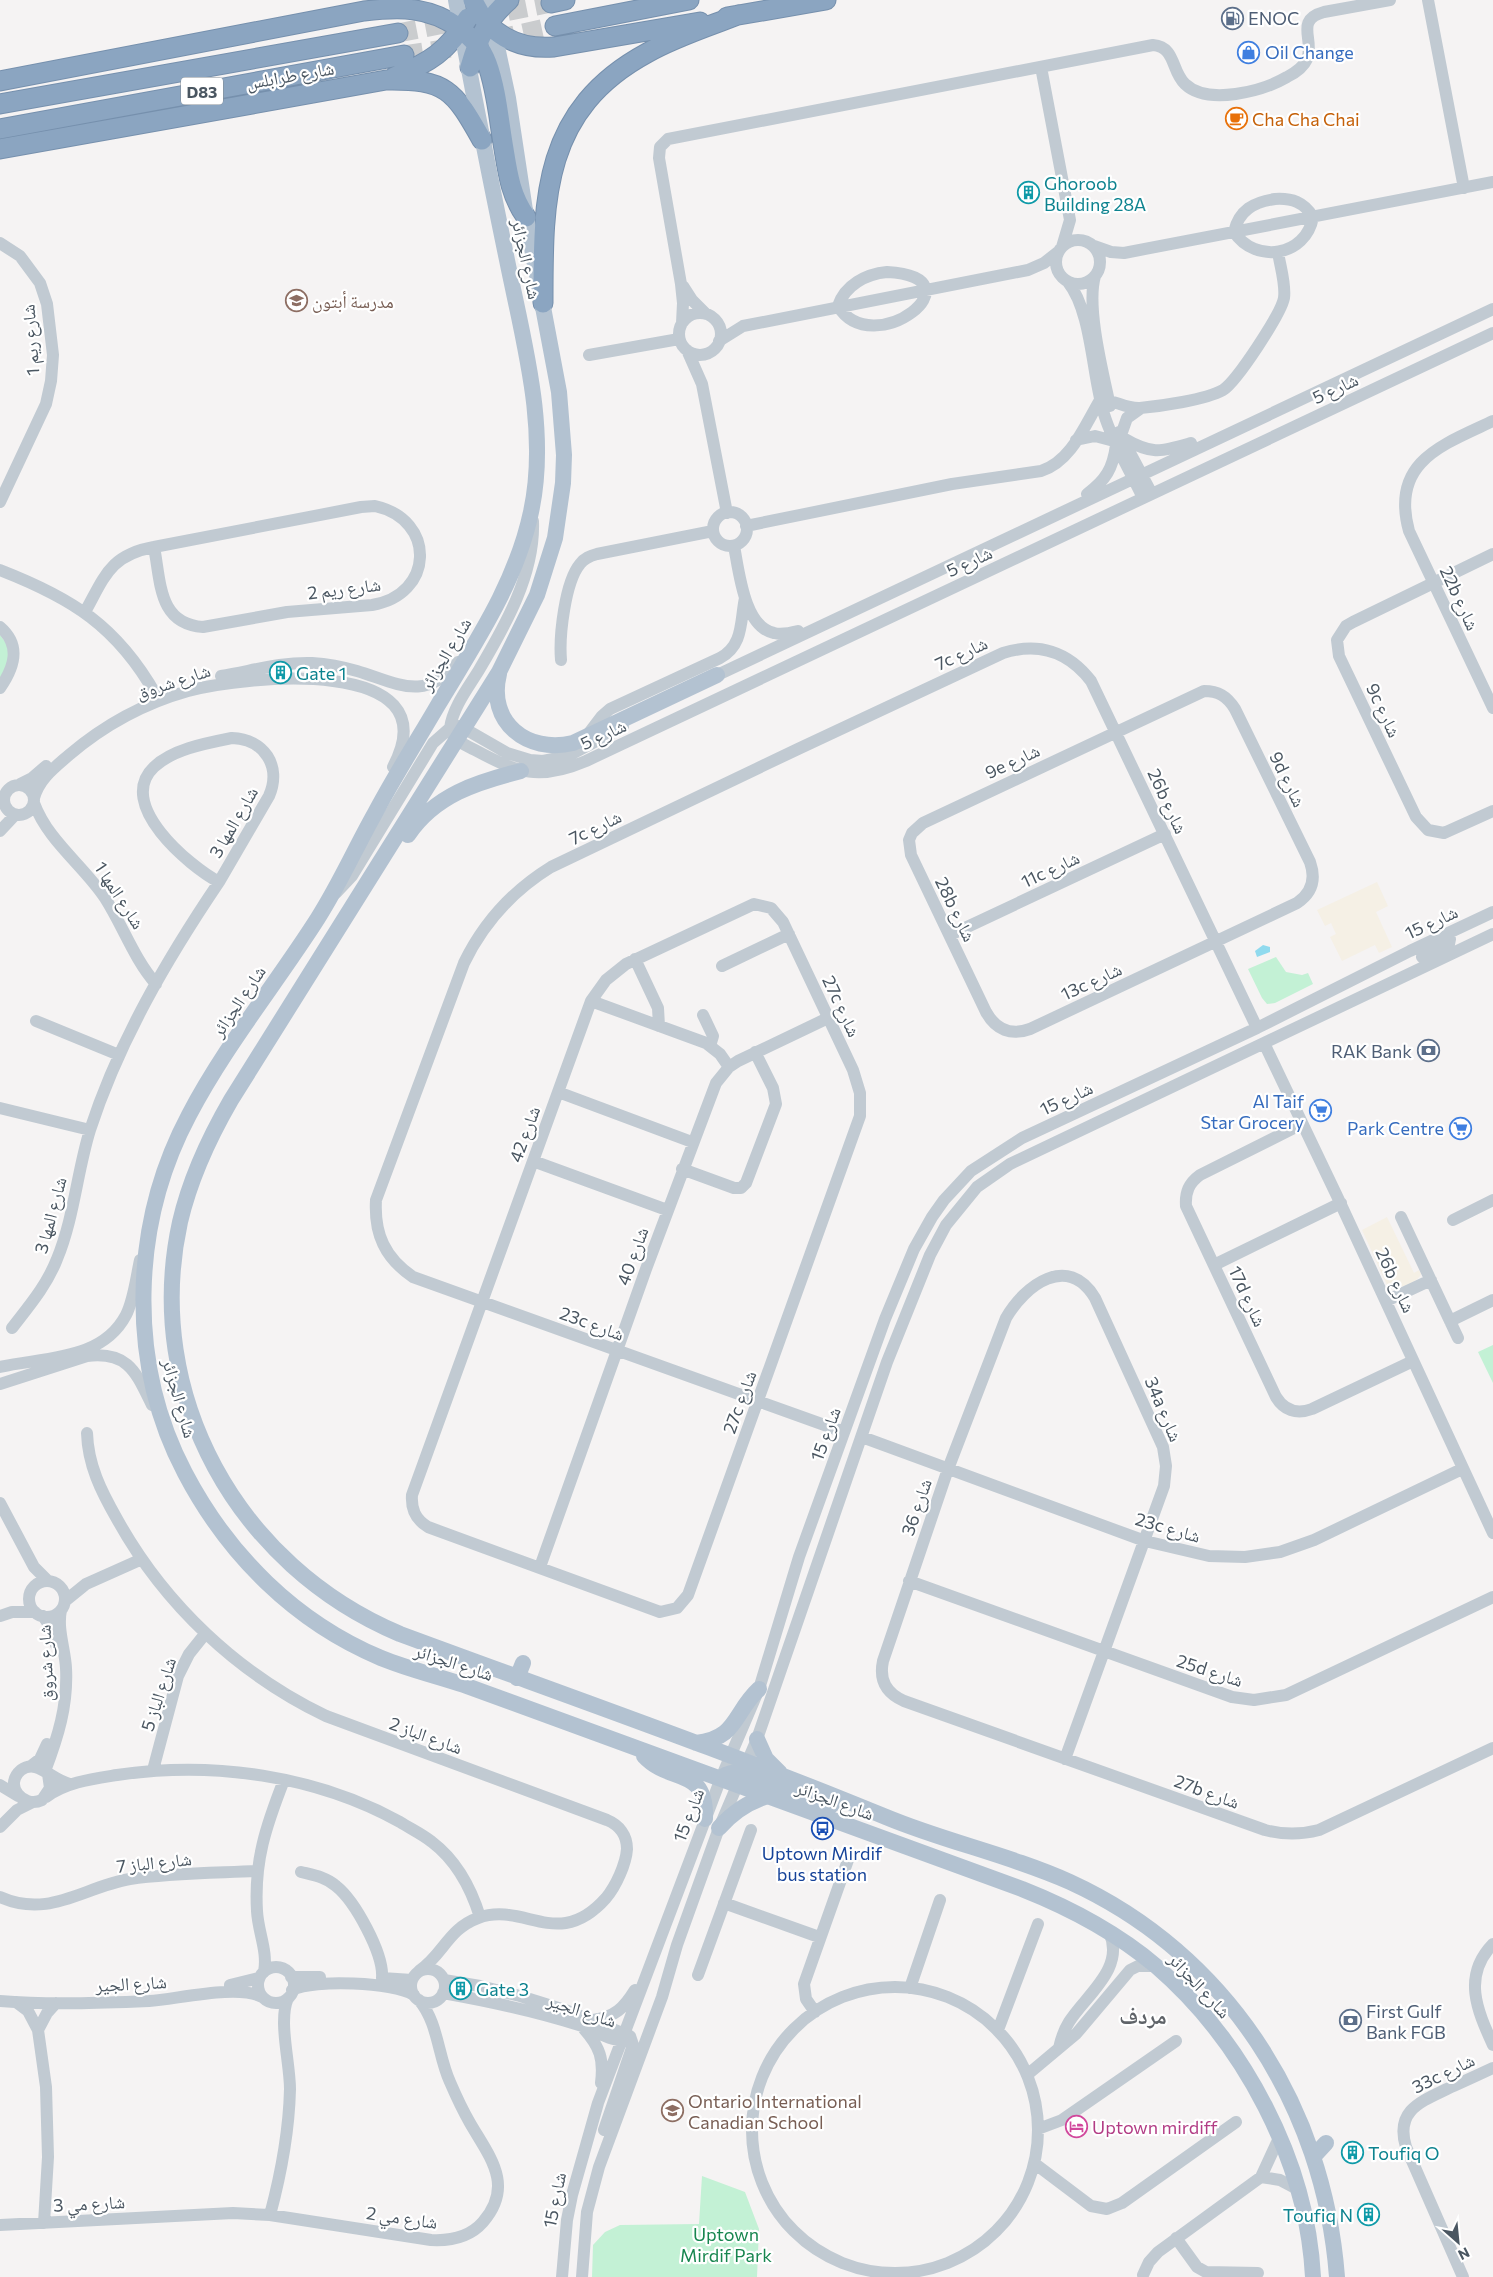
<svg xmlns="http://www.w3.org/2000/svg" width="1493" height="2277" font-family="Commissioner,'Noto Naskh Arabic',sans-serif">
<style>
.green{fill:#c3f1d5}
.sand{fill:#f5f0e5}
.water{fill:#90daee}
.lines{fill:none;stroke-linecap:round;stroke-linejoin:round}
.highway-tunnel{stroke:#caccce;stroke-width:19;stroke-dasharray:19 9;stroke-linecap:butt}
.highway-casing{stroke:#7690ad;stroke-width:21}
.minor{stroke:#c1cad2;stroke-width:12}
.major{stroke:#b3c2d1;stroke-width:16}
.highway{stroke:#8ba5c1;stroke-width:19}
.labels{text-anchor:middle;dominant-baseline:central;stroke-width:4.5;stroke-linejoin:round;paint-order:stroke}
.shield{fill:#fff;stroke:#808990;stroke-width:1}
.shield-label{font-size:16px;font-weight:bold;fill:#4a5661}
.service-label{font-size:18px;fill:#4e5e75;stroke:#fff;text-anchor:start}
.shop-label{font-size:18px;fill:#366cbe;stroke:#fff;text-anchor:end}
.street-label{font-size:18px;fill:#4a5661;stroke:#fff}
.food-label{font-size:18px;fill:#c56008;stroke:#fff;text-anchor:start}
.culture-label{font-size:18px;fill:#0d838f;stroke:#fff;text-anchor:start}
.education-label{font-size:18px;fill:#785e54;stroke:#fff;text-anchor:start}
.transit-label{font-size:18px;fill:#164399;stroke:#fff}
.hotel-label{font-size:18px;fill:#b23c85;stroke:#fff;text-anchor:start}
.park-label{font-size:18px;fill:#17864f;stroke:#fff}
.district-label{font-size:22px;font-weight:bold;fill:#5f6368;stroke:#fff}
</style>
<rect width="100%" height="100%" fill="#f5f3f3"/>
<path class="green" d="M0 635 12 651 0 690Z
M1276 957 1286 972 1302 975 1308 973 1313 984 1275 1003 1267 1004 1262 998 1248 969Z
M1493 1345V1383L1478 1352Z
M702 2176 745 2192 759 2229 757 2277H592L593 2245 605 2232 620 2225 699 2224Z"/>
<path class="sand" d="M1377 882 1388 906 1376 912 1392 947 1379 953 1375 945 1342 961 1330 937 1336 934 1331 923 1325 926 1317 910Z
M1387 1217 1414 1273 1419 1270 1421 1274C1417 1283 1401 1288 1391 1288L1387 1285 1362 1230Z"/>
<path class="water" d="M1263 945 1270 947V952L1257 957 1255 951Z"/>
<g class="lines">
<path class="highway-tunnel" d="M398 33 551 3
M496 39 555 26
M404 55 450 48"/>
<defs>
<path id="highway" d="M473 0C487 34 518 50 554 47L700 22
M551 3 565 0
M727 17 826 0
M555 26 689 0
M470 67C478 39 487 19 509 0
M394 77C429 63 448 51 468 18
M0 81 364 11C399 7 429 6 459 28 472 38 481 47 487 63 497 90 499 121 504 149 508 174 511 196 526 217
M0 104 398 33
M0 129 404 55
M0 149 386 80C446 79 454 90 482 140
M543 303C543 199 542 110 647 53 675 37 707 27 738 15"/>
</defs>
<use href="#highway" class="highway-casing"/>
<path class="minor" d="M1428 0 1464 188
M1041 67 1070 220 1062 247
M1275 199C1292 198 1304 202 1313 217 1306 257 1255 264 1234 232 1239 210 1254 202 1275 199Z
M1056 262a22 22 0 1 1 44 0a22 22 0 1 1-44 0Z
M0 243 20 256 40 283 47 304 53 355 51 381 46 404 0 502
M1094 246 1111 252 1124 253 1493 182
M887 272C984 277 873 363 838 306 845 285 866 274 887 272Z
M1095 276C1086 307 1103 373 1110 406
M1068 282C1092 312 1092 376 1104 414 1113 444 1130 470 1143 498
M683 286 692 300 706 314
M679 334a21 21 0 1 1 42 0a21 21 0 1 1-42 0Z
M682 323 683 303 681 284 659 158 660 147 668 139 1153 45C1176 47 1171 71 1185 84 1208 106 1263 91 1287 77 1295 73 1303 68 1307 59 1315 40 1294 20 1324 12L1390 0
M719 341 743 326 1028 270 1044 263 1058 252
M687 350 702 384 727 513
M589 355 679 339
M1493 421C1442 445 1390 462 1409 531L1493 708
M1119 432 1152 494
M1121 435 1127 418 1141 408
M1123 438C1152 455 1160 452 1191 443
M1076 440 1095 436 1114 441
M1087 494C1106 480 1113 468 1116 445
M375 506C437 520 434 595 372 605L287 612 203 627C158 624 161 582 154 547L361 507Z
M713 529a17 17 0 1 1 34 0a17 17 0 1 1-34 0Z
M533 521C535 574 505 626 479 670 468 688 453 707 450 728 453 741 464 744 475 750 518 773 539 781 586 761L1493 333
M746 526 952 484 1041 471C1071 462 1085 425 1100 400 1114 399 1125 409 1140 408 1161 406 1205 400 1223 390 1237 381 1281 314 1284 298 1286 284 1280 266 1278 252
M734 546C739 571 744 627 774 633 782 635 790 633 798 631
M1493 554 1353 622 1346 626 1337 640 1339 656 1416 817 1428 830 1444 833 1493 811
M0 570C72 598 117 626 156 695
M85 612C105 576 110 555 154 547
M0 627C22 646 14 668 0 688
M561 660C559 636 565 582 580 564 584 558 590 556 597 554L713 531
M221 676C252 671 280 662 312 663 327 664 343 667 357 671 397 683 425 703 458 662
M711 678 1493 309
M1204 691C1218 691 1227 696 1235 709L1310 862C1316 879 1312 893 1297 903L1030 1029C1011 1036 996 1030 986 1012L911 855 909 840 912 833 923 823Z
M586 737 602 716 610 709 720 658C744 645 740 621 745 598
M232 738C264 739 282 766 269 796L219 882C189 866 115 804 154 767 173 749 207 743 232 738Z
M20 784 32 778 46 766
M4 800a15 15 0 1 1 30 0a15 15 0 1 1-30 0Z
M34 798C39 779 54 768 69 755 103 726 145 703 188 691 242 676 453 654 393 767
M34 803C48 841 83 865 105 898 123 926 134 959 156 984
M0 831 15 815
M336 893 352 876 433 743 450 728 460 726 507 753 530 760 543 761 568 756 623 727
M754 904 771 908 783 922 853 1070 860 1093V1116L688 1595 677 1608 660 1612 428 1527C415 1519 411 1509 412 1495L591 1001 606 980 626 964Z
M950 935 1165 834
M1422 957 1449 944 1450 939 1446 934
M635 959 658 1008 659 1026
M722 966 789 934
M591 1001 706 1043 720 1054 729 1067
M703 1015 713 1036 710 1046
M36 1021 119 1055
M1264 1043 1337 1196 1493 1533
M558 1092 692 1142
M0 1108 90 1130
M1302 1124 1200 1175C1189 1183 1185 1192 1186 1206L1276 1397C1284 1410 1296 1415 1312 1409L1413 1361
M533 1161 667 1210
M682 1169 734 1188H741L746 1183 776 1104 773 1088 755 1052
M1401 1217 1458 1338
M1453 1220 1493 1200
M1214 1265 1341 1203
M1386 1301 1431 1280
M1450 1321 1493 1300
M12 1328C29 1306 47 1285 57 1259 74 1218 77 1172 90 1130 119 1041 167 959 219 882
M0 1367C44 1357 102 1361 126 1315 134 1299 136 1278 140 1260
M0 1384 87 1356C129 1351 136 1373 152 1405
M844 1432 413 1277C385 1258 374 1234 376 1200L464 963C484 922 512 891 551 867L798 749 1003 653C1038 642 1068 651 1091 681L1257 1028
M87 1433C88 1465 101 1491 117 1519 164 1604 238 1674 326 1716L607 1820C619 1825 627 1835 627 1849 626 1864 616 1886 606 1898 558 1952 525 1901 478 1918 448 1929 443 1955 419 1971
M862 1437 1145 1541 1209 1556 1245 1557 1280 1552 1314 1540 1462 1469
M0 1503 34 1567 48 1581
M540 1567 646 1269 716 1083 729 1067 738 1061 828 1018
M909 1581 1232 1697 1254 1700 1286 1695 1493 1597
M29 1599a18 18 0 1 1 36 0a18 18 0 1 1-36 0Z
M65 1601 86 1584 142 1559
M0 1616 12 1612H35
M43 1616 53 1631 56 1645
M1065 1759 1164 1486 1166 1466 1163 1447 1095 1298C1068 1253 1025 1285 1006 1318L948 1469 883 1661C879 1680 886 1693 904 1701L1265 1830C1284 1835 1300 1835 1319 1830L1493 1748
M31 1766 40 1759 47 1744
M153 1770 178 1676 189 1654 205 1634
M45 1771C58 1737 68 1705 66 1668 65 1649 57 1629 61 1610
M48 1774 50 1788 42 1800C23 1809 3 1785 21 1770 37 1758 51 1780 70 1784
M0 1785 18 1796
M46 1797C67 1782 92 1779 117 1775 213 1761 315 1775 400 1822 411 1829 422 1834 432 1842 457 1861 471 1888 480 1917
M0 1827 17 1810 33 1802
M301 1872C313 1875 326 1877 336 1886 355 1901 384 1954 382 1978
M0 1897C49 1919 83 1887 130 1879 171 1873 215 1873 257 1871
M724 1903 819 1937
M1493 1944C1462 1976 1477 2010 1493 2045
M258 1985a18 18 0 1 1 36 0a18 18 0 1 1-36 0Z
M411 1986a17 17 0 1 1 34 0a17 17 0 1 1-34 0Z
M264 1972C268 1951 258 1932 257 1911 254 1861 266 1826 284 1780
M698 1975 751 1830
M291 1977H320
M382 1978 412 1980
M444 1980 480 1986 520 1996 568 2011 630 2036 633 2045 604 2130
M230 1985 259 1978
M752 2130a143 143 0 1 1 286 0a143 143 0 1 1-286 0Z
M910 1988 940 1900
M292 1990C315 1979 392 1982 414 1995
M443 1993C488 2001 535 2011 579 2025 595 2030 613 2043 630 2041
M0 2001C49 2005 100 2003 149 2001 178 1999 238 1984 262 1997
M16 2002 28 2011 38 2030 46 2087 48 2157 44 2223
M815 2012 806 1999 804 1984 848 1860
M593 2020C615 2017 624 2008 635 1990
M584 2029C600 2047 604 2059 601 2083
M38 2030 47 2013 56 2003
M998 2030 1038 1924
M1059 2048C1061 2039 1064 2030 1069 2022 1086 1995 1126 1968 1109 1932
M1027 2075 1076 2034 1130 1970 1138 1966H1156
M1038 2129 1062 2120 1176 2041
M1034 2163 1091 2206 1107 2209 1122 2203 1236 2122
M1261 2177 1280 2180 1297 2189
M270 2215C281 2174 289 2132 290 2089 290 2063 278 2020 288 1998
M0 2225 233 2213 270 2215 431 2240C450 2241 470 2237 483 2222 515 2185 489 2156 470 2123 462 2109 456 2096 450 2082 438 2056 438 2022 419 2000
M1176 2238 1197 2267 1206 2272 1258 2273
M1143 2275 1149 2262 1158 2252 1261 2177 1279 2138
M562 2277 567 2220 572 2195 598 2103 721 1778 759 1689 799 1557 885 1319 914 1249 932 1217 944 1200 971 1171 1022 1138 1257 1028 1410 951 1493 912
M582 2277 587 2212 599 2167 662 1997 677 1945 719 1828 757 1739 887 1362 930 1255 946 1225 977 1187 1010 1164 1493 934
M1463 2277 1406 2147C1395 2111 1420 2102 1447 2089 1463 2082 1478 2075 1493 2068"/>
<path class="major" d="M456 0C472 87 489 173 507 260 523 340 549 429 531 512 516 583 475 643 438 705 417 741 394 777 374 815 355 849 339 885 318 918 276 984 225 1046 189 1115 131 1224 127 1363 185 1473 228 1555 295 1622 381 1658 408 1669 437 1676 464 1685L1022 1889C1070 1908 1117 1933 1156 1966 1244 2042 1307 2161 1313 2277
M487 0 508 98 526 217 559 392 564 455 563 483 555 538 537 595 499 672 231 1100C209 1138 190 1179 180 1222 142 1395 238 1566 400 1634 562 1694 726 1751 886 1817 946 1842 1010 1855 1070 1882 1227 1954 1324 2106 1337 2277
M499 674C487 722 527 754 573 743L717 675
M408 835C435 795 477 782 521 771
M517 1678 523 1663
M757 1739 766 1759 780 1773
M696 1743C738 1738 733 1713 759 1689
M644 1756C671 1785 707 1765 705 1819
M725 1775 731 1773 742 1774 832 1805
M719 1828C733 1812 748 1802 768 1796
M1314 2156 1326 2143"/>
<use href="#highway" class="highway"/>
</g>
<defs>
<symbol id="fuel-ring" viewBox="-11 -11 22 22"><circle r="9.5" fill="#fff" stroke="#5c6f8a" stroke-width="1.5"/><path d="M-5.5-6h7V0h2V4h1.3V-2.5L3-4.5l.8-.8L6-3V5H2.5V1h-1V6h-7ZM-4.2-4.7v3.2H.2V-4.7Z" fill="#5c6f8a"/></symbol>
<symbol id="shop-ring" viewBox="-11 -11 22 22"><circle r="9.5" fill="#fff" stroke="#3f7fe0" stroke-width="1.5"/><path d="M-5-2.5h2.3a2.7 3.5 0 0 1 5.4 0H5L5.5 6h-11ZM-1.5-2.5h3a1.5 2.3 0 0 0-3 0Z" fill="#3f7fe0"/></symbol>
<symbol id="cafe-ring" viewBox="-11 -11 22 22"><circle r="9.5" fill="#fff" stroke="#e8710a" stroke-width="1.5"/><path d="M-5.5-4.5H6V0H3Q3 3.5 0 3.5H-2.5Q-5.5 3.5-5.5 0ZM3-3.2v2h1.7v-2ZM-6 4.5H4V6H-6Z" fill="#e8710a"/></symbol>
<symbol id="building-ring" viewBox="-11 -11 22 22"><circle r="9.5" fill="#fff" stroke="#0f9aa8" stroke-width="1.5"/><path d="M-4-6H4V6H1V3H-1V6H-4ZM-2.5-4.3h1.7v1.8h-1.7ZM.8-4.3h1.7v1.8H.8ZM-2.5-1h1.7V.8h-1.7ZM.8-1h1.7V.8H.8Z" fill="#0f9aa8"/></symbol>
<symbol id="school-ring" viewBox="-11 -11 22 22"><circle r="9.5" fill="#fff" stroke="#8d6e63" stroke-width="1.5"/><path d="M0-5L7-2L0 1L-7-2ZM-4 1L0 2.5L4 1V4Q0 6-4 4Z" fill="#8d6e63"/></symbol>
<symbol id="bank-ring" viewBox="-11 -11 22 22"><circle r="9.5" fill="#fff" stroke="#5c6f8a" stroke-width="1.5"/><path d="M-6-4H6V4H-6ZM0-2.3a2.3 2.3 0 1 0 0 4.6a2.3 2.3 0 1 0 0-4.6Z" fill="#5c6f8a"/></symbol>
<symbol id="supermarket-ring" viewBox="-11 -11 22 22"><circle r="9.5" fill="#fff" stroke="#3f7fe0" stroke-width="1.5"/><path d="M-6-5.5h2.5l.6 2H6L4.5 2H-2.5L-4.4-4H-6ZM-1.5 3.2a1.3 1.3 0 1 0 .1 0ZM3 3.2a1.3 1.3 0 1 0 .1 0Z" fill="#3f7fe0"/></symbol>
<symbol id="bus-ring" viewBox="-11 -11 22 22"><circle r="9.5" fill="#fff" stroke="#1a4fb4" stroke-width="1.5"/><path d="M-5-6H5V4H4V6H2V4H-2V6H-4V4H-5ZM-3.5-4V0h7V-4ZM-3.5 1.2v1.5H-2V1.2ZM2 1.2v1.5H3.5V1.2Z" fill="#1a4fb4"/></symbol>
<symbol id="hotel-ring" viewBox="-11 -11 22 22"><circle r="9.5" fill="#fff" stroke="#d1479c" stroke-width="1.5"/><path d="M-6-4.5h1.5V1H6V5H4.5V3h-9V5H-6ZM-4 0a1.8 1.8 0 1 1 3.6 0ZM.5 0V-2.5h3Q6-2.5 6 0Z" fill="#d1479c"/></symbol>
</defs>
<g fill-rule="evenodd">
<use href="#fuel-ring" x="1220" y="6" width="25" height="25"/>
<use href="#shop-ring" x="1236" y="40" width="25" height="25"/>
<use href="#cafe-ring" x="1224" y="106" width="25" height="25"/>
<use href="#building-ring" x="1016" y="180" width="25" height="25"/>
<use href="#school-ring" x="284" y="288" width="25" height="25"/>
<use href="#building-ring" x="268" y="660" width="25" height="25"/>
<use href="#bank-ring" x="1416" y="1038" width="25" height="25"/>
<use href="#supermarket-ring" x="1308" y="1098" width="25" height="25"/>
<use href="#supermarket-ring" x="1448" y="1116" width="25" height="25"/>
<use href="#bus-ring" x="810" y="1816" width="25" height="25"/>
<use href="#building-ring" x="448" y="1976" width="25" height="25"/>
<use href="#bank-ring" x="1338" y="2008" width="25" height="25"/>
<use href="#school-ring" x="660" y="2098" width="25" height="25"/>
<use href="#hotel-ring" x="1064" y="2114" width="25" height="25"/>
<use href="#building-ring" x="1340" y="2140" width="25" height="25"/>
<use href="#building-ring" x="1356" y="2202" width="25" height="25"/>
</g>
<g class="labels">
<rect class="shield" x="181" y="77.5" width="42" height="27" rx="4"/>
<g class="shield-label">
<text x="202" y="91">D83</text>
</g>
<g class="service-label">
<text x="1248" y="18">ENOC</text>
<text x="1412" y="1051" text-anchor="end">RAK Bank</text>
<text x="1366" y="2011">First Gulf<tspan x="1366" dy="21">Bank FGB</tspan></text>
</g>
<g class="shop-label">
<text x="1265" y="52" text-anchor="start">Oil Change</text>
<text x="1304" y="1101">Al Taif<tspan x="1304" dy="21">Star Grocery</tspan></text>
<text x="1444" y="1128">Park Centre</text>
</g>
<g class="street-label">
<text transform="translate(290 75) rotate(-10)">شارع طرابلس</text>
<text transform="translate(527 259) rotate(78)">شارع الجزائر</text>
<text transform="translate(30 340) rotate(-94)">شارع ريم 1</text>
<text transform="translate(1335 388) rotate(-25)">شارع 5</text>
<text transform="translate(969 561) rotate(-25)">شارع 5</text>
<text transform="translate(344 588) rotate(-7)">شارع ريم 2</text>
<text transform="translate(1460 598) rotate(65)">22b شارع</text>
<text transform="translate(961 653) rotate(-25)">7c شارع</text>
<text transform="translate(445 654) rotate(-59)">شارع الجزائر</text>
<text transform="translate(173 681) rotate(-18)">شارع شروق</text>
<text transform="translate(1384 710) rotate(65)">9c شارع</text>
<text transform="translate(603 734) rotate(-25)">شارع 5</text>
<text transform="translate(1012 761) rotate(-25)">9e شارع</text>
<text transform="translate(1288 779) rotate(64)">9d شارع</text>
<text transform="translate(1168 801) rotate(65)">26b شارع</text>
<text transform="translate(233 822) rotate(-60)">شارع المها 3</text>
<text transform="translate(595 827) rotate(-26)">7c شارع</text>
<text transform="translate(1050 869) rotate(-25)">11c شارع</text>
<text transform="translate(120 895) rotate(57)">شارع المها 1</text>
<text transform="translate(956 909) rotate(64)">28b شارع</text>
<text transform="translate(1431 922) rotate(-25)">شارع 15</text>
<text transform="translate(1091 981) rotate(-25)">13c شارع</text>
<text transform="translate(238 1001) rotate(-56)">شارع الجزائر</text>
<text transform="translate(842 1006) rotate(65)">27c شارع</text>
<text transform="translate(1066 1098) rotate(-25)">شارع 15</text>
<text transform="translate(524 1134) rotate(-70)">شارع 42</text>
<text transform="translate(50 1215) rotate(-75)">شارع المها 3</text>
<text transform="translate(632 1256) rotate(-70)">شارع 40</text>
<text transform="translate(1396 1280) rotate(65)">26b شارع</text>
<text transform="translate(1248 1296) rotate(65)">17d شارع</text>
<text transform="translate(592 1323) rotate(20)">23c شارع</text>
<text transform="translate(180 1398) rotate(74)">شارع الجزائر</text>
<text transform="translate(739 1402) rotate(-70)">27c شارع</text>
<text transform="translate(1164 1409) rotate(67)">34a شارع</text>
<text transform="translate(825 1434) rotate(-70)">شارع 15</text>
<text transform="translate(916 1507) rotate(-71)">شارع 36</text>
<text transform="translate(1168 1527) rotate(16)">23c شارع</text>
<text transform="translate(454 1662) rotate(18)">شارع الجزائر</text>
<text transform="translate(45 1663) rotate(-92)">شارع شروق</text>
<text transform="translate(1210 1670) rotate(18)">25d شارع</text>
<text transform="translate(158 1694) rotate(-72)">شارع الباز 5</text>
<text transform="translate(426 1735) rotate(20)">شارع الباز 2</text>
<text transform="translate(1207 1791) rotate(20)">27b شارع</text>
<text transform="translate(835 1800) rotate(20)">شارع الجزائر</text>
<text transform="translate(688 1815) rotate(-69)">شارع 15</text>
<text transform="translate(154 1862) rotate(-6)">شارع الباز 7</text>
<text transform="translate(131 1983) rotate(-3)">شارع الجير</text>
<text transform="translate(1200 1985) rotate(47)">شارع الجزائر</text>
<text transform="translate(582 2010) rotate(18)">شارع الجير</text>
<text transform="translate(1443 2073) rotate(-26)">33c شارع</text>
<text transform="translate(554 2200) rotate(-79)">شارع 15</text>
<text transform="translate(89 2203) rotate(-3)">شارع مي 3</text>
<text transform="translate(402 2217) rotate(8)">شارع مي 2</text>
</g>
<g class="food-label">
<text x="1252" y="119">Cha Cha Chai</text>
</g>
<g class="culture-label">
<text x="1044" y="183">Ghoroob<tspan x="1044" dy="21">Building 28A</tspan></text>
<text x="296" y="673">Gate 1</text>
<text x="476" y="1989">Gate 3</text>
<text x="1368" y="2153">Toufiq O</text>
<text x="1353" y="2215" text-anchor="end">Toufiq N</text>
</g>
<g class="education-label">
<text x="312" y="301">مدرسة أبتون</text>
<text x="688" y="2101">Ontario International<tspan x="688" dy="21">Canadian School</tspan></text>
</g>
<g class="transit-label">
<text x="822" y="1853">Uptown Mirdif<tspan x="822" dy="21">bus station</tspan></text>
</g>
<g class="hotel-label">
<text x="1092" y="2127">Uptown mirdiff</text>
</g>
<g class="park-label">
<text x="726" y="2234">Uptown<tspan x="726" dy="21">Mirdif Park</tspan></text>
</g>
<g class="district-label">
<text x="1143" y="2015">مردف</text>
</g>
</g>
<g transform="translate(1458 2242) rotate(153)" stroke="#ffffff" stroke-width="4" paint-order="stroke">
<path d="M0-4L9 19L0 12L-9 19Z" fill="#4a5661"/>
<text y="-8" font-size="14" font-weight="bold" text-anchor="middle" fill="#4a5661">N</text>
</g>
</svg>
